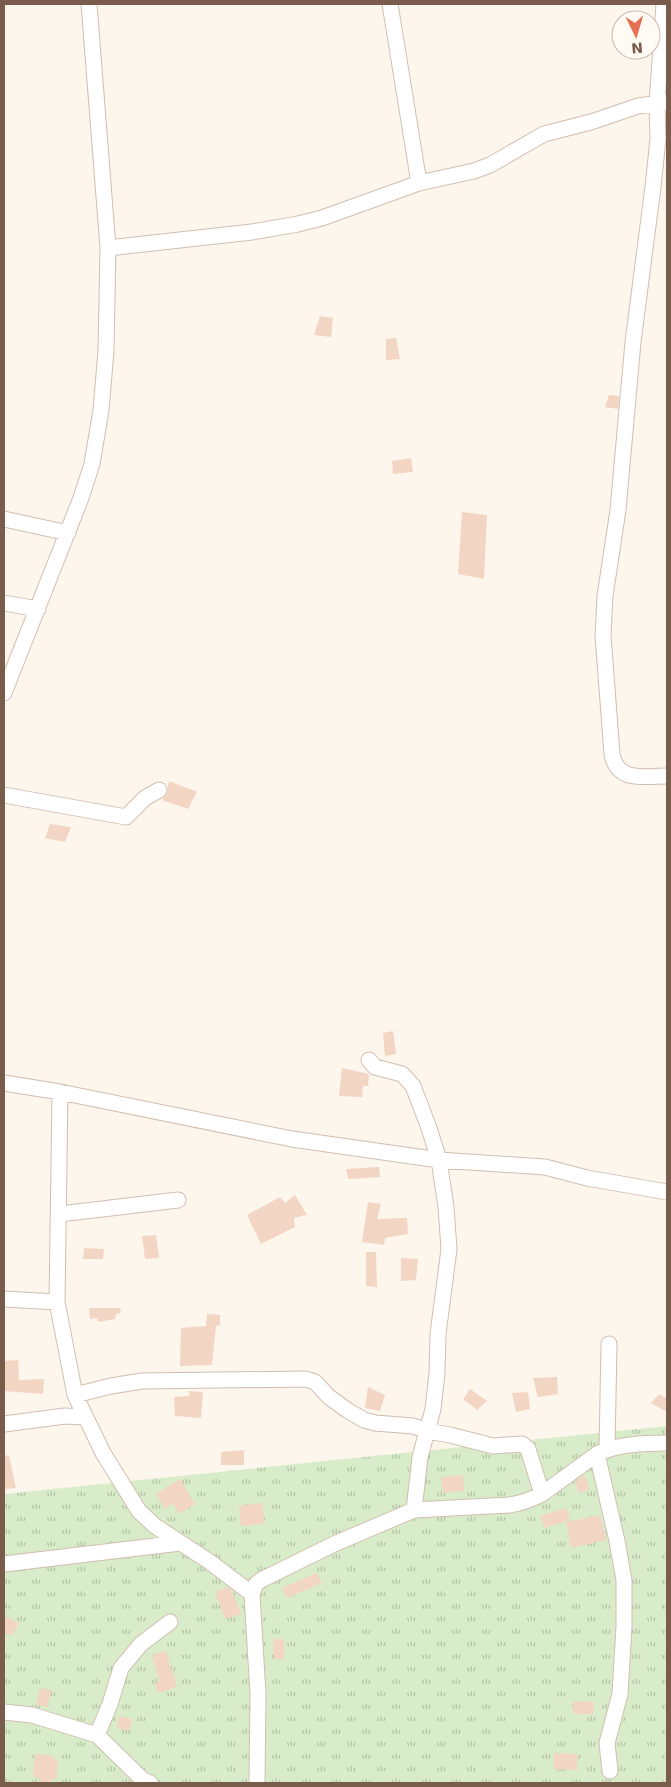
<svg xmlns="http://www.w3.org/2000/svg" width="671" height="1787" font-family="'DejaVu Sans',sans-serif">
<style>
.grass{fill:url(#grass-tufts)}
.building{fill:#f3d5c3}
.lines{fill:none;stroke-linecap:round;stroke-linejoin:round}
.street-casing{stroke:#d1beb0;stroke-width:17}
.street{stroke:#fff;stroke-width:15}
</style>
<defs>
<pattern id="grass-tufts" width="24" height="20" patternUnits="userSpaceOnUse" patternTransform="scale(1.25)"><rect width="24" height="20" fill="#d8ecc9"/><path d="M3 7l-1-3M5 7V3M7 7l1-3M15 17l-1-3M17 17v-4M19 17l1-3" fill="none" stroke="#b4c2a5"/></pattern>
</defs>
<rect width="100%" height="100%" fill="#fdf6ec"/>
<path class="grass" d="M667 1426V1783H4V1494Z"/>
<path class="building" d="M320 316 333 318 331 337 314 335Z
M396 338 400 359 386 360V339Z
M609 395 619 396 618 409 605 407Z
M411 458 413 472 393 474 392 461Z
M462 512 487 515 484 579 458 574Z
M169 781 197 792 188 809 162 800 167 794Z
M50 824 71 827 65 842 45 838Z
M393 1031 396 1054 385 1056 383 1033Z
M342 1068 369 1074 368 1086H363L362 1097 339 1096Z
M379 1167 380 1177 348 1179 346 1169Z
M295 1195 307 1215 294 1218 295 1227 261 1244 247 1215 280 1197 285 1203Z
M368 1202 381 1204 377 1219 407 1218 408 1234 385 1238 384 1245 362 1242Z
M156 1235 159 1258 145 1259 142 1236Z
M84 1248 104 1249 103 1259H83Z
M366 1252H376L377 1287 366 1286Z
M401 1258 418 1259 416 1280 401 1281Z
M89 1308H120L121 1313 116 1314 115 1319 98 1322 97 1318 90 1319Z
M207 1314 220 1315V1325L216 1326 212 1365 180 1366 181 1328 206 1326Z
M18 1360 19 1380 44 1379 43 1394 4 1391V1361Z
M557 1377 558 1394 538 1397 533 1378Z
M368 1387 385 1395 380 1411 365 1408Z
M470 1389 487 1401 477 1410 463 1399Z
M189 1391 203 1392 201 1418 175 1416 174 1397 189 1396Z
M528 1392 530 1409 516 1412 512 1393Z
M659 1394 667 1399V1412L651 1403Z
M244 1450V1465H221V1452Z
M9 1455 16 1488 4 1489V1456Z
M463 1475 464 1491 443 1493 441 1477Z
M584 1475 590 1489 579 1493 575 1482Z
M180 1479 195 1504 179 1514 173 1504 165 1509 156 1494Z
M262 1503 265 1523 241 1526 239 1506Z
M566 1508 570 1520 544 1528 540 1516Z
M600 1515 606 1540 571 1548 566 1522Z
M317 1573 322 1583 287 1598 282 1588Z
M227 1587 232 1591 241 1614 225 1619 215 1592Z
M4 1616 19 1623 12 1636 4 1632Z
M273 1639H284V1659H274Z
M166 1651 177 1687 158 1693 155 1683 159 1681 152 1655Z
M40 1688 51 1690 48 1707 36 1705Z
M573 1701 594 1702 593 1714H573Z
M119 1716 132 1719 129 1731 117 1728Z
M554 1753 578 1754 577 1770 554 1769Z
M35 1754 54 1756 53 1759 58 1760 56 1780 51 1779V1783H39L40 1778 33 1777Z"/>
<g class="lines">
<defs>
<path id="street" d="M390 4 419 183
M664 4 657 103 658 139 653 187 633 342 618 510 605 596 603 636 612 754C617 783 644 776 667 776
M108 248 252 232 298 224 322 218 419 183 474 171 490 165 544 134 591 122 638 106 667 102
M4 519 68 533
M4 603 38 609
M4 693 81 498 92 464 101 410 106 351 108 248 89 4
M4 795 126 817 145 798 159 790
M369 1060 375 1067 402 1074 413 1086 429 1128 439 1160 446 1207 449 1249 438 1334 437 1373 433 1409 420 1457 414 1510
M4 1083 60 1092 292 1139 439 1160 545 1167 587 1178 667 1192
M60 1092 57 1302 75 1395 103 1453 139 1511 155 1526 210 1562 252 1594
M60 1214 178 1200
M4 1299 57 1302
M75 1395 111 1386 142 1381 306 1379 315 1382 329 1397 347 1410 364 1420 375 1423 413 1426 427 1431 450 1435 493 1446 522 1444 528 1449 542 1494
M4 1424 65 1416 84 1417
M607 1449 609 1344
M597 1454 617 1541 624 1580V1627L620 1694 607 1743 610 1771
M4 1564 180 1543
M4 1712 32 1715 97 1735 143 1780 150 1783
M97 1735 110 1704 121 1668 141 1644 170 1622
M257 1783 258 1694 252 1594 256 1584 261 1580 334 1544 414 1510 510 1505C521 1503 531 1500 542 1494L597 1454C620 1443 643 1444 667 1443"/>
</defs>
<use href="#street" class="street-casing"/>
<use href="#street" class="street"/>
</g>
<rect width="671" height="1787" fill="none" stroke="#7a5c4d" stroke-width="10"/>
<g transform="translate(636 35) rotate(175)"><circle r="24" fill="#fffaf3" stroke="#cabbb1"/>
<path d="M0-4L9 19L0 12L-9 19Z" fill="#e76f51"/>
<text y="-8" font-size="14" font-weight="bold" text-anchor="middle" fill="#7a5c4d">N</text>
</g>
</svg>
